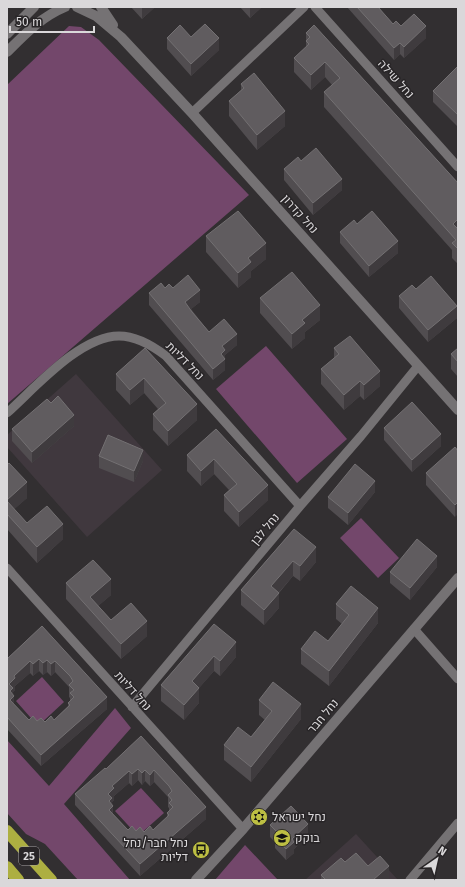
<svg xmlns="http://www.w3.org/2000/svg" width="465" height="887" font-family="'Fira Sans',Heebo,sans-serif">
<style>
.built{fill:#40383e}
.green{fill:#73476b}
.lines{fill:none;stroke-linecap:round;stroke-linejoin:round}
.street{stroke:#757274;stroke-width:9}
.secondary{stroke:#757274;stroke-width:10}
.highway{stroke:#adaf41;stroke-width:12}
.wall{fill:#514d50;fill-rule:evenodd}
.shaded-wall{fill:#3f3b3e}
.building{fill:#605c5f;stroke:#737072;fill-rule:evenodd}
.labels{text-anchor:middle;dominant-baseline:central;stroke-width:3;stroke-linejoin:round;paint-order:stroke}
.shield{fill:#282527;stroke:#a5a2a4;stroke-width:1}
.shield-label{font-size:11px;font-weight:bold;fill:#dad8da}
.street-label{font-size:12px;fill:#dad8da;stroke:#282527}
.poi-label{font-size:12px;fill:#dad8da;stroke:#282527;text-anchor:start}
</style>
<rect width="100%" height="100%" fill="#322f31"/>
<path class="built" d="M76 374 162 470 87 537 7 447V435Z
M356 834 398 880H305Z"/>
<path class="green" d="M69 26 81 27 99 40 249 195 7 404V85Z
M266 346 347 439 297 483 216 389Z
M361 518 399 558 378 578 340 538Z
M42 677 64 702 38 726 16 701Z
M115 708 131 728 64 804 130 880H78L45 844 26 834 7 813V740L49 786Z
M141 788 164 813 138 836 115 811Z
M245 845 278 880H215Z"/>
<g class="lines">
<path class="street" d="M315 7 458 167
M192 113 304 7
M7 413C35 388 80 336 119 336 136 336 153 346 166 356L300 506
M7 568 243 829
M414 629 458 679
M132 707 300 506 361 436 418 366
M410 880 458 823"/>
<path class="secondary" d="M77 7 96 16 121 37 192 113 458 410
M101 7 113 25
M7 34 34 7
M7 52C25 34 41 17 65 7
M196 880 243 829 458 578"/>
<path class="highway" d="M7 831 51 880
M7 867 18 880"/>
</g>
<path class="wall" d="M131 7H155L142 19Z
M240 7H262L250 18Z
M347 7H378L393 24 401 26 426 38 404 58 400 54 394 60Z
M306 33 458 183V264L452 258V250L324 107V92L332 85 325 77 311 90 294 72V58L306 47Z
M167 38 219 50 191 76 167 49Z
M458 66V127L433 102V91Z
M241 84 285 126 257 150 229 116V101L241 90Z
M301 161 342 190 313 215 284 180V169Z
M357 224 398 253 369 277 340 243V232Z
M206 236 266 259 251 271V277L238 288 206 252Z
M165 288H173L200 302 191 309 209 332 237 345 225 355V370L213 380 149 305V293Z
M416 289 457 318 428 342 399 308V296Z
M260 298 320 320 305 332V338L292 349 260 313Z
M145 348 197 420 168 446 153 430V414L158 409 144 393 130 405 116 390V374Z
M334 348 380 386 364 400 360 396 344 410 321 384V369L334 358Z
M458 348V377L451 369V354Z
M74 426 32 463 12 441V429Z
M384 428 441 446 412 472 384 440Z
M216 429 268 500 239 527 224 511V495L229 490 214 474 201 486 187 471V455Z
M458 451 455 517 426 485V473Z
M99 456 143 461 134 482 99 468Z
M7 465 27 498 14 509 27 523 63 539 37 563 7 529Z
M375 492 348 525 328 508V497Z
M294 529 316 562 300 581 293 576 279 593V608L264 625 241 605V590Z
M437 567 410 600 390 583V572Z
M66 583 111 595 98 606 111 620 147 636 121 659 66 599Z
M336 604 378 623 329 686 301 664V649L328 641 342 624 336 619Z
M214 624 236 657 220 676 214 671 199 688V703L184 720 161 701V685Z
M42 626 107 709 41 766 7 729V659ZM39 671 43 675 47 672 51 676 55 672 69 687V697L70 698V701L68 703V706L54 720 45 722 29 720 14 705 13 692 15 690V686L30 673 33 676Z
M259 700 301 719 251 782 224 760V745L251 737 265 720 259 715Z
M141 736 206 819 140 876 75 805V794L106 769ZM138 780 142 785 145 781 150 786 154 782 168 797V807L169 808V811L167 813V817L153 830 144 832 128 830 113 814 112 802 114 800V796L129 783 132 786Z
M270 825 308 836 294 849V853L286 860 275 848V842L270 837Z
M345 862 368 866 389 880H321V875Z"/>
<path class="shaded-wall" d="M142 7H155L142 19Z
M250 7H262L250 18Z
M426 26V38L404 58V47Z
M219 38V50L191 76V64Z
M400 43V54L394 60V48Z
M325 62V77L311 90V75Z
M285 111V126L257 150V135Z
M342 179V190L313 215V203Z
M458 219V233L453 224Z
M398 241V253L369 277V266Z
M266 243V259L251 271V277L238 288V273L248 258Z
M200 290V302L185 314V302Z
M320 305V320L305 332V338L292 349V334L302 320Z
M457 306V318L428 342V330Z
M237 334V345L225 355V370L213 380V369L222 346Z
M380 371V386L364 400V385Z
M144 378V393L130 405V390Z
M360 381V396L344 410V395Z
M197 404V420L168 446V431Z
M74 415V426L32 463V452Z
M441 434V446L412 472V460Z
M143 450V461L134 482V471Z
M214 459V474L201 486V471Z
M375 481V492L348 525V513Z
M27 482V498L8 515 7 514V500Z
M268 485V500L239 527V512Z
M458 502V514L455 517V505Z
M63 524V539L37 563V547Z
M316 547V562L300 581V566Z
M437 556V567L410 600V588Z
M293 561V576L271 601V586Z
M111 579V595L91 612 90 597Z
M279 593V608L264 625V610Z
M378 608V623L329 686V671Z
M147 621V636L121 659V644Z
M236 642V657L220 676V661Z
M214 656V671L192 696V681Z
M39 659V671L33 676V664Z
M47 660V672L43 675V663Z
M30 661V673L15 686V690L13 692V697L14 696V708L10 712 9 684 14 676Z
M55 661V672L51 676V664Z
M199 688V703L184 720V705Z
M107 697V709L41 766V755Z
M301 704V719L251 782V767Z
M138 769V780L132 786V774Z
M145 770V781L142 785V773Z
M154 770V782L150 786V775Z
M129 771V783L114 796V800L112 802 113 818 109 821 108 794 112 786Z
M206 807V819L140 876V864Z
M308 824V836L294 849V853L286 860V849L292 839Z
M389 866V880H373Z"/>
<path class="building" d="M357 7H378L393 24 396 21 401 26 414 14 426 26 404 47 400 43 394 48Z
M205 24 219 38 191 64 167 38 180 25 191 37Z
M314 25 458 183V219L453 224 458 229V249L452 243 456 240 324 92 340 78 325 62 311 75 294 58 309 44 306 41 310 37 306 33Z
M458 66V115L433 91Z
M254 73 285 111 257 135 229 101 244 88 241 84Z
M316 148 342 179 313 203 284 169 298 157 301 161Z
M238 211 266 243 248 258 251 262 238 273 206 236Z
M372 211 398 241 369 266 340 232 354 220 357 224Z
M292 272 320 305 302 320 305 323 292 334 260 298Z
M188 275 200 290 185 302 192 312 209 332 224 319 237 334 222 346 225 350 221 354 225 359 213 369 149 293 161 283 165 288 169 284 173 288Z
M431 276 457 306 428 330 399 296 412 285 416 289Z
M350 336 380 371 364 385 360 381 344 395 321 369 339 354 334 348Z
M145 348 197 404 168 431 153 414 166 403 144 378 130 390 116 374Z
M458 348V362L451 354Z
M58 396 74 415 32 452 12 429 47 399 51 403Z
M412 402 441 434 412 460 384 428Z
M216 429 268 485 239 512 224 495 237 484 214 459 201 471 187 455Z
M108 435 143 450 134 471 99 456Z
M455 447 458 451V502L455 505 426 473Z
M9 463 27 482 7 500V465Z
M355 464 375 481 348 513 328 497Z
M7 501 27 523 47 506 63 524 37 547 7 514Z
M294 529 316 547 300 566 293 561 271 586 279 593 264 610 241 590Z
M417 539 437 556 410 588 390 572Z
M93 560 111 579 90 597 111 620 131 603 147 621 121 644 66 583Z
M351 586 378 608 329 671 301 649 315 631 328 641 349 615 336 604Z
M214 624 236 642 220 661 214 656 192 681 199 688 184 705 161 685Z
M42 626 107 697 41 755 7 717V659ZM39 659 43 663 47 660 51 664 55 661 70 676 73 681 69 685 74 690 70 693 74 697 68 703 70 705 54 720 51 716 45 722 41 718 37 721 33 716 29 720 10 700 14 696 10 691 13 688 9 684 15 678 14 676 30 661 33 664Z
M273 682 301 704 251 767 224 745 238 727 251 737 272 711 259 700Z
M141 736 206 807 140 864 75 794 105 768 106 769ZM138 769 142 773 145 770 150 775 154 770 169 786 172 791 168 795 172 800 169 803 173 807 167 813 169 815 153 830 150 826 144 832 140 827 136 831 132 826 128 830 109 810 113 806 109 801 112 798 108 794 114 788 112 786 129 771 132 774Z
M291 806 308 824 292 839 294 842 286 849 275 836 278 833 270 825Z
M356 853 368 866 380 856 389 866 373 880H326L321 875 341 858 345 862Z"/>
<defs>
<symbol id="synagogue-disc" viewBox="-11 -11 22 22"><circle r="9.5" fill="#bdbf43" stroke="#282527"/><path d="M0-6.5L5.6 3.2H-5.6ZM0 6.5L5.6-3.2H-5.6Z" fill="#111"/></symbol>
<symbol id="school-disc" viewBox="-11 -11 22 22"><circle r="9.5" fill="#bdbf43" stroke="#282527"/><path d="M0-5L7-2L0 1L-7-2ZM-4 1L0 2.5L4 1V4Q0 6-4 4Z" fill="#111"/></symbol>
<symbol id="bus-disc" viewBox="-11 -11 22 22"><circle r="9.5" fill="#bdbf43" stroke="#282527"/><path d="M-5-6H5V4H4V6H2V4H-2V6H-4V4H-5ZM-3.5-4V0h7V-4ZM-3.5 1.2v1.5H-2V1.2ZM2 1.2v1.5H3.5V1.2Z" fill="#111"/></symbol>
</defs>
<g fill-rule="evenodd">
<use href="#synagogue-disc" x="249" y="807" width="20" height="20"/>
<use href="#school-disc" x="272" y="828" width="20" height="20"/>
<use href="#bus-disc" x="191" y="840" width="20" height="20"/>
</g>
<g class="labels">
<rect class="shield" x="19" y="847" width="20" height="18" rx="3"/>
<g class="shield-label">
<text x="29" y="856">25</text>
</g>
<g class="street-label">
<text transform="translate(396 79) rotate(48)">נחל שילה</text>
<text transform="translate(300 214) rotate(48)">נחל קדרון</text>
<text transform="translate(185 361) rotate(45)">נחל דליות</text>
<text transform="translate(265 529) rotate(-50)">נחל לבן</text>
<text transform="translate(133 691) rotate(48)">נחל דליות</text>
<text transform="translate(323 716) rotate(-50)">נחל חבר</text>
</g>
<g class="poi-label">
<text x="272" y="817">נחל ישראל</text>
<text x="295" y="838">בוקק</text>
<text x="188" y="843" text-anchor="end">נחל חבר/נחל<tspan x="188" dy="14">דליות</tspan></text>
</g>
</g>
<rect width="465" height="887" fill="none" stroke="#dad8da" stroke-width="16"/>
<g transform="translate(437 859) rotate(34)" stroke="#282527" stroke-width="3" paint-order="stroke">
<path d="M0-3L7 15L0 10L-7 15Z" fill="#dad8da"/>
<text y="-6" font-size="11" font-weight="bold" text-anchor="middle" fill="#dad8da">N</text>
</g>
<path d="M10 26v6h84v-6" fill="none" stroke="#dad8da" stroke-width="2"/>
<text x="16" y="26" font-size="12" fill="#dad8da" stroke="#282527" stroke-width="3" paint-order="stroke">50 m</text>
</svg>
